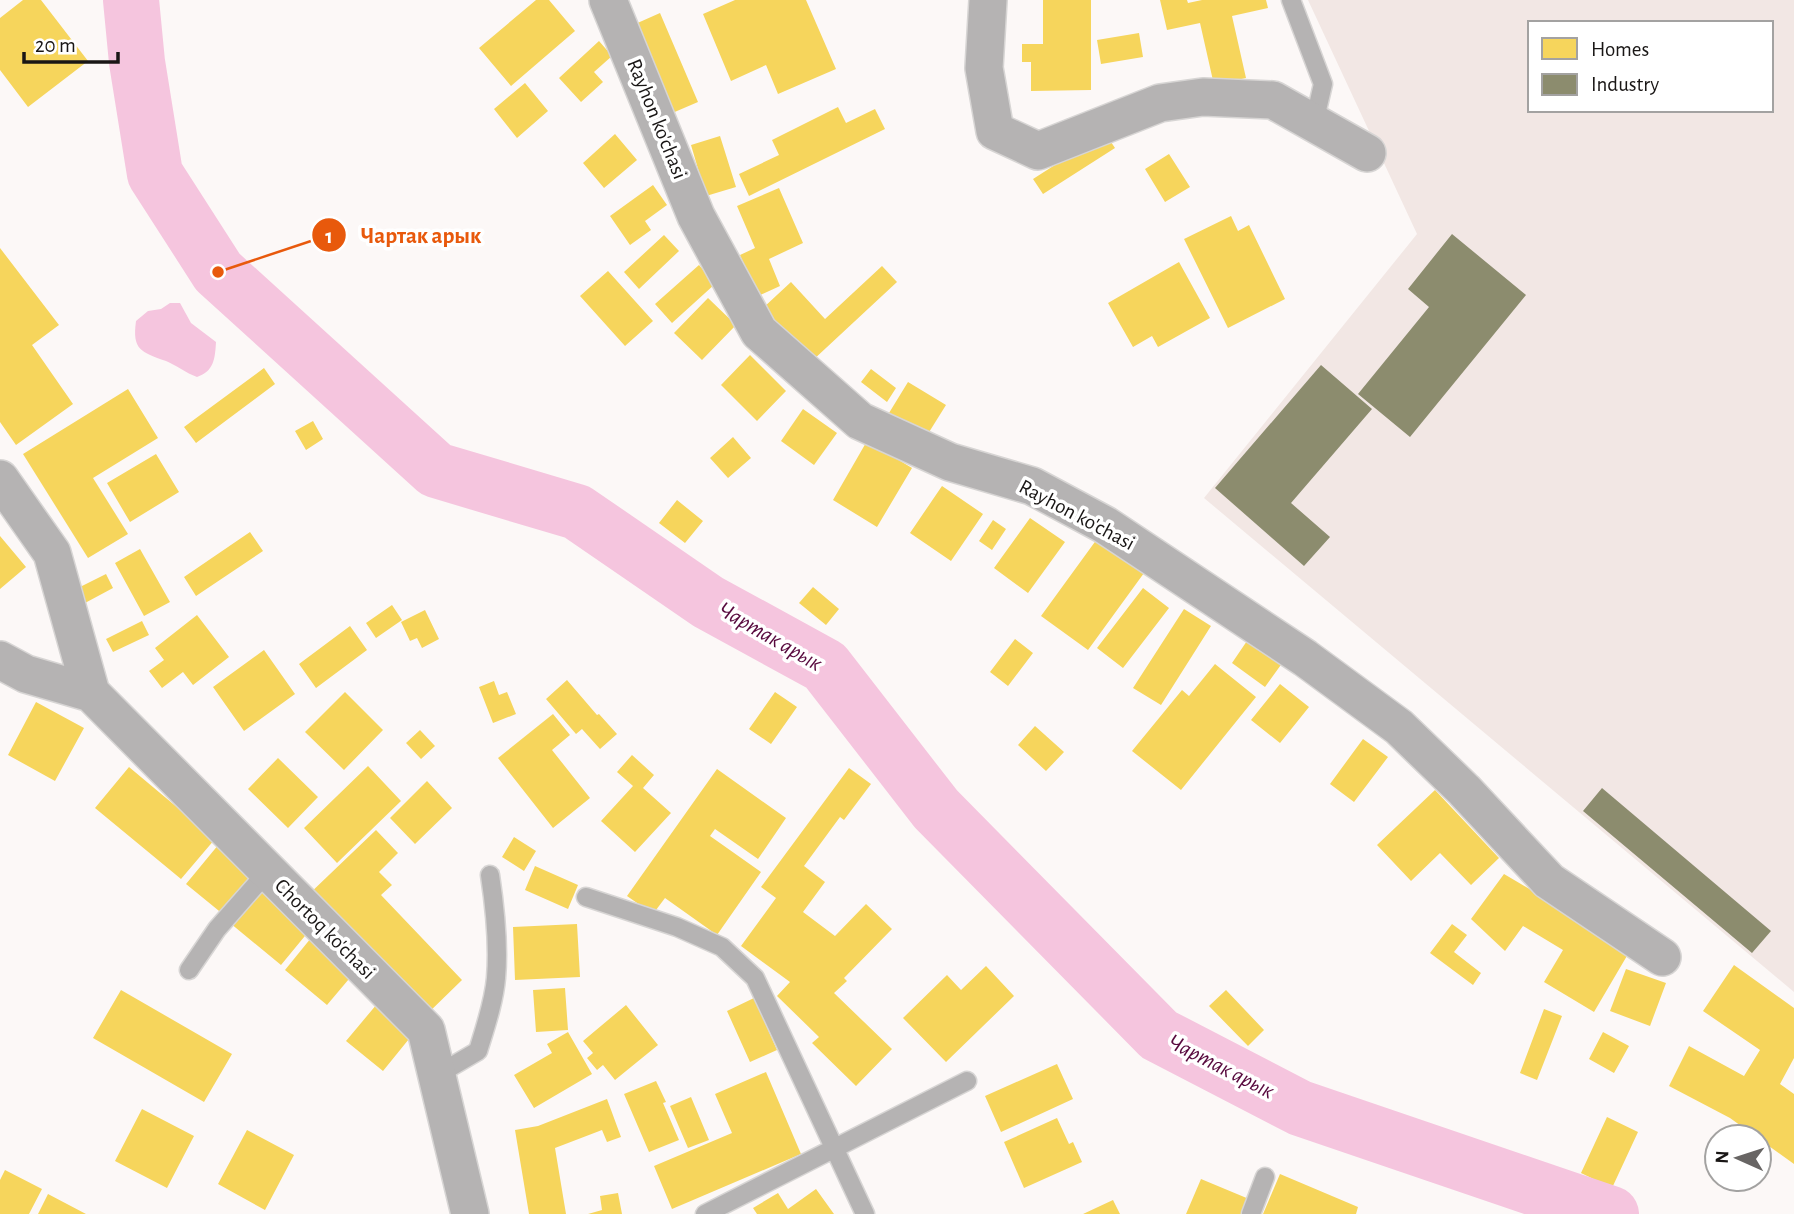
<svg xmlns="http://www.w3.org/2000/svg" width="1794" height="1214" font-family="'Alegreya Sans',sans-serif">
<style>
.built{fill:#f2e7e4;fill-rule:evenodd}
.water{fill:#f5c5de}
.homes{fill:#f6d55c}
.industry{fill:#8c8c6e}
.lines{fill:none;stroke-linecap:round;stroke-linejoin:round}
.river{stroke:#f5c5de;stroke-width:56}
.lane-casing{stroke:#d7d5d4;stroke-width:21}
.street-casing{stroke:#d7d5d4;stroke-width:40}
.lane{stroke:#b5b3b3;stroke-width:18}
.street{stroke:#b5b3b3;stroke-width:37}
.labels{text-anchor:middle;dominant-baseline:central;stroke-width:7;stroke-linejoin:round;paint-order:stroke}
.street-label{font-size:21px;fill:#191615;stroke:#fff}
.water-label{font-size:23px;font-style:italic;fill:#58093e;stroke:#fff}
.leader{fill:none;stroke:#e8590c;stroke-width:2.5}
.callout-dot{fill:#e8590c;stroke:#fff;stroke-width:2.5}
.mark-label{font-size:21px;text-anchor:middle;font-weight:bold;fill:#fff}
.callout-label{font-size:23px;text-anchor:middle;font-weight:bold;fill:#e8590c;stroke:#fff;stroke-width:7;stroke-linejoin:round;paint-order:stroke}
</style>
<rect width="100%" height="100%" fill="#fcf8f7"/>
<path class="built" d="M1308 0H1794V992L1204 498 1417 234ZM1530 23H1771V110H1530Z"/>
<path class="water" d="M170 303H180L191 323 216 342C215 359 214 371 197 377 186 373 176 365 166 361 141 352 132 350 136 321L148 311 161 309Z"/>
<path class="homes" d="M23 0H41L88 61 28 107 0 70V18Z
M536 0H549L575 31 511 86 479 48Z
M735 0H806L836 69 778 94 766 65 731 81 703 14Z
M1043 0H1091V90L1031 91V62H1022V44H1043Z
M1160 0H1187L1188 3 1202 0H1266L1268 8 1232 16 1246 78 1214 85 1200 23 1167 30Z
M660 13 698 102 670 114 633 25Z
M1139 33 1143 57 1101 64 1097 40Z
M599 41 612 56 594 72 603 82 581 102 559 78Z
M525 83 548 111 517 138 494 109Z
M838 107 846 123 875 109 885 129 749 196 739 174 779 155 772 140Z
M1105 133 1115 148 1043 194 1033 179Z
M615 134 637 160 604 188 583 163Z
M720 136 736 187 706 196 691 145Z
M1169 154 1190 187 1165 202 1145 169Z
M653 185 667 205 645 221 651 230 630 245 610 216Z
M779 188 803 243 769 259 780 286 758 296 740 255 755 248 737 206Z
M1231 216 1238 231 1249 225 1285 299 1228 328 1184 239Z
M664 235 679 251 639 289 624 272Z
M0 248 59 325 32 345 73 404 16 445 0 422Z
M1179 262 1210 318 1158 347 1152 336 1133 347 1108 303Z
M699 265 715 284 672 323 655 304Z
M882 266 897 282 812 361 763 308 791 282 825 319Z
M608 271 653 321 625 346 580 296Z
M708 298 736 325 702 360 674 333Z
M750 355 786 391 757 421 721 385Z
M264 368 275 384 196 443 184 427Z
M871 369 896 388 887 402 861 382Z
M908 382 946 405 926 437 889 413Z
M128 389 158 438 93 478 128 534 88 558 23 454Z
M803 409 837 433 814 465 781 441Z
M313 421 323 439 306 450 295 431Z
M733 437 751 458 728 478 710 458Z
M867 441 912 468 877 527 833 500Z
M156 454 179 492 130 522 107 483Z
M942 486 983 514 951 561 910 533Z
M677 500 703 521 685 543 659 523Z
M1030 518 1065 542 1028 593 994 568Z
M993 520 1006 529 992 550 979 541Z
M250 532 263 551 196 596 184 577Z
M0 536 26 567 0 589Z
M1097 539 1144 573 1088 650 1041 616Z
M140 549 170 602 144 616 115 563Z
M106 574 113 588 85 603 78 588Z
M813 587 839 609 826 625 799 603Z
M1143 588 1169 608 1123 668 1097 648Z
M392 605 402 620 376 638 366 623Z
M1184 609 1211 626 1161 705 1133 688Z
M425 610 439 639 422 648 417 638 410 641 401 622Z
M197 615 229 657 193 685 183 672 162 688 149 671 164 660 155 648Z
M142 621 149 635 113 652 106 639Z
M350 626 367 650 316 688 299 664Z
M1249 638 1283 662 1265 687 1232 663Z
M1015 639 1033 653 1008 686 990 672Z
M264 650 295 694 244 731 213 687Z
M1215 664 1256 697 1181 790 1132 751 1182 690 1189 696Z
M567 680 597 715 599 714 617 734 600 749 582 729 576 734 546 699Z
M494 681 499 695 507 692 516 714 493 723 479 687Z
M1280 684 1309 707 1280 743 1251 720Z
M345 692 383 730 344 770 305 732Z
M775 692 797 707 771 744 749 729Z
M36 702 84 728 55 781 8 755Z
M553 714 570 735 552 750 590 798 553 828 498 758Z
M1035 726 1064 752 1046 771 1018 745Z
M420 730 435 746 421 759 406 743Z
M1363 739 1388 757 1354 802 1330 784Z
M632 755 654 775 643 788 671 813 635 852 601 821 633 786 617 772Z
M278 758 318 797 288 828 248 789Z
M368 766 401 801 337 863 304 828Z
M129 767 215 839 181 879 95 808Z
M849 768 871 784 844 820 840 817 804 866 825 882 803 912 835 936 866 904 892 929 844 978 847 981 834 993 892 1049 856 1086 812 1043 819 1037 777 996 790 982 741 946 776 898 761 887Z
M717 769 786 818 758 859 715 829 710 836 761 872 717 935 665 898 653 914 627 896Z
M427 781 452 808 415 844 390 818Z
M1435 790 1499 858 1471 885 1440 853 1411 881 1377 845Z
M376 830 398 853 379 872 392 885 381 895 462 980 423 1018 306 897Z
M514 837 536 851 524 871 502 857Z
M219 844 257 875 224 915 186 884Z
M535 866 578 885 568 909 525 890Z
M1504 874 1631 949 1594 1012 1544 982 1563 950 1523 926 1505 951 1471 919Z
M258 889 309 931 281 965 230 923Z
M577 924 580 977 515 980 513 927Z
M1452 924 1467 935 1454 952 1481 973 1473 985 1430 953Z
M311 938 354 973 327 1005 285 970Z
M1734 965 1794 1008V1058L1780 1084 1794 1094V1164L1730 1118 1669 1086 1689 1046 1744 1076 1760 1050 1703 1011Z
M986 966 1014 996 946 1062 903 1018 947 975 961 990Z
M1626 969 1666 983 1650 1026 1610 1011Z
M565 988 568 1030 536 1032 533 990Z
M121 990 232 1054 204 1102 93 1038Z
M1226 990 1264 1030 1248 1046 1209 1006Z
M754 998 777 1050 750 1062 727 1011Z
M377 1004 413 1034 383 1071 346 1041Z
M626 1005 658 1045 615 1080 603 1065 597 1070 587 1058 593 1053 583 1041Z
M1544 1009 1562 1016 1537 1080 1520 1073Z
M568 1032 592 1074 534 1108 514 1075 552 1053 547 1044Z
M1603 1032 1629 1046 1614 1073 1589 1059Z
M1057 1064 1073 1099 1001 1132 985 1096Z
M766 1072 801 1154 672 1209 654 1166 732 1133 715 1094Z
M656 1081 666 1102 663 1103 679 1140 649 1152 624 1094Z
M691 1097 709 1140 688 1148 670 1106Z
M607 1099 621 1137 607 1142 602 1130 555 1148 566 1214H529L515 1130 538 1126Z
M142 1109 194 1136 167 1188 115 1161Z
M1607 1117 1638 1132 1612 1188 1581 1173Z
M1057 1118 1069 1144 1073 1142 1082 1162 1024 1188 1004 1142Z
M247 1130 294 1155 265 1210 218 1184Z
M5 1170 42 1189 29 1214H0V1180Z
M1280 1174 1358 1207 1356 1214H1263Z
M1201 1179 1249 1199 1242 1214H1186Z
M816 1189 834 1214H757L753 1208 778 1193 788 1209Z
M618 1193 622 1214H588L602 1210 600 1196Z
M48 1194 86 1214H38Z
M1113 1200 1120 1214H1083Z"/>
<path class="industry" d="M1452 234 1526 295 1410 437 1358 394 1429 307 1408 289Z
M1321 365 1372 409 1291 503 1330 537 1304 566 1215 488Z
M1602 788 1771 931 1752 953 1583 811Z"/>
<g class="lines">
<path class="river" d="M131 0 137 62 155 174 218 272 436 470 577 512 708 602 825 666 936 809 1159 1035 1300 1108 1611 1214"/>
<defs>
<path id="lane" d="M1291 0 1323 84 1314 123
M586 897 677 927 722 947 755 978 865 1214
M189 970 217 929 268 871
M437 1075 478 1051C485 1028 494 1002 496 978 499 944 495 908 490 875
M705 1214 967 1081
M1251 1214 1265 1177"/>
<path id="street" d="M608 0 696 216 759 332 860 421 950 462 1032 486 1105 525 1305 658 1399 727 1464 790 1549 881 1662 957
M988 0 984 68 995 131 1038 151 1160 103 1203 97 1273 100 1367 153
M0 479 52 553 91 693
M0 660 26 674 91 693 426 1030 470 1214"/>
</defs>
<use href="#lane" class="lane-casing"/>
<use href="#street" class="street-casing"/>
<use href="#lane" class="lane"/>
<use href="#street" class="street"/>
</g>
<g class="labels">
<g class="street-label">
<text transform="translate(657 119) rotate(68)">Rayhon ko'chasi</text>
<text transform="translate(1077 515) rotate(28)">Rayhon ko'chasi</text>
<text transform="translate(325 929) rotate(45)">Chortoq ko'chasi</text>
</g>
<g class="water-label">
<text transform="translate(770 637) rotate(30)">Чартак арык</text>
<text transform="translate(1221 1067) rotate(27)">Чартак арык</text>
</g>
</g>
<path class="leader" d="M218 272L329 235"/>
<g class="callout-dot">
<circle cx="218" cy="272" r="7"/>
<circle cx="329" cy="235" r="18"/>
</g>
<g class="mark-label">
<text x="329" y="243">1</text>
</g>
<g class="callout-label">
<text x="421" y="243">Чартак арык</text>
</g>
<rect x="1528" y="21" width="245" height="91" fill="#ffffff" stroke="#a3a2a1" stroke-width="2"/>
<rect x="1542" y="38" width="35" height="21" fill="#f6d55c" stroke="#a3a2a1" stroke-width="2"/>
<text x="1591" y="56" font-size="21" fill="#191615">Homes</text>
<rect x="1542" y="74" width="35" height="21" fill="#8c8c6e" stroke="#a3a2a1" stroke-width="2"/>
<text x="1591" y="91" font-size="21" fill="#191615">Industry</text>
<g transform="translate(1738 1158) rotate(273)"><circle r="33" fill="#ffffff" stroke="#a3a2a1" stroke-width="2"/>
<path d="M0-5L12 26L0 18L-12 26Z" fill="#686564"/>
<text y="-10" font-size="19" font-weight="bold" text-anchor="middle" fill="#191615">N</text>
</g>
<path d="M24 52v10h94v-10" fill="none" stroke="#191615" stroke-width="3.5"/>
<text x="35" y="52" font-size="21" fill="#191615" stroke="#ffffff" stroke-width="5" paint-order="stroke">20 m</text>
</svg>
